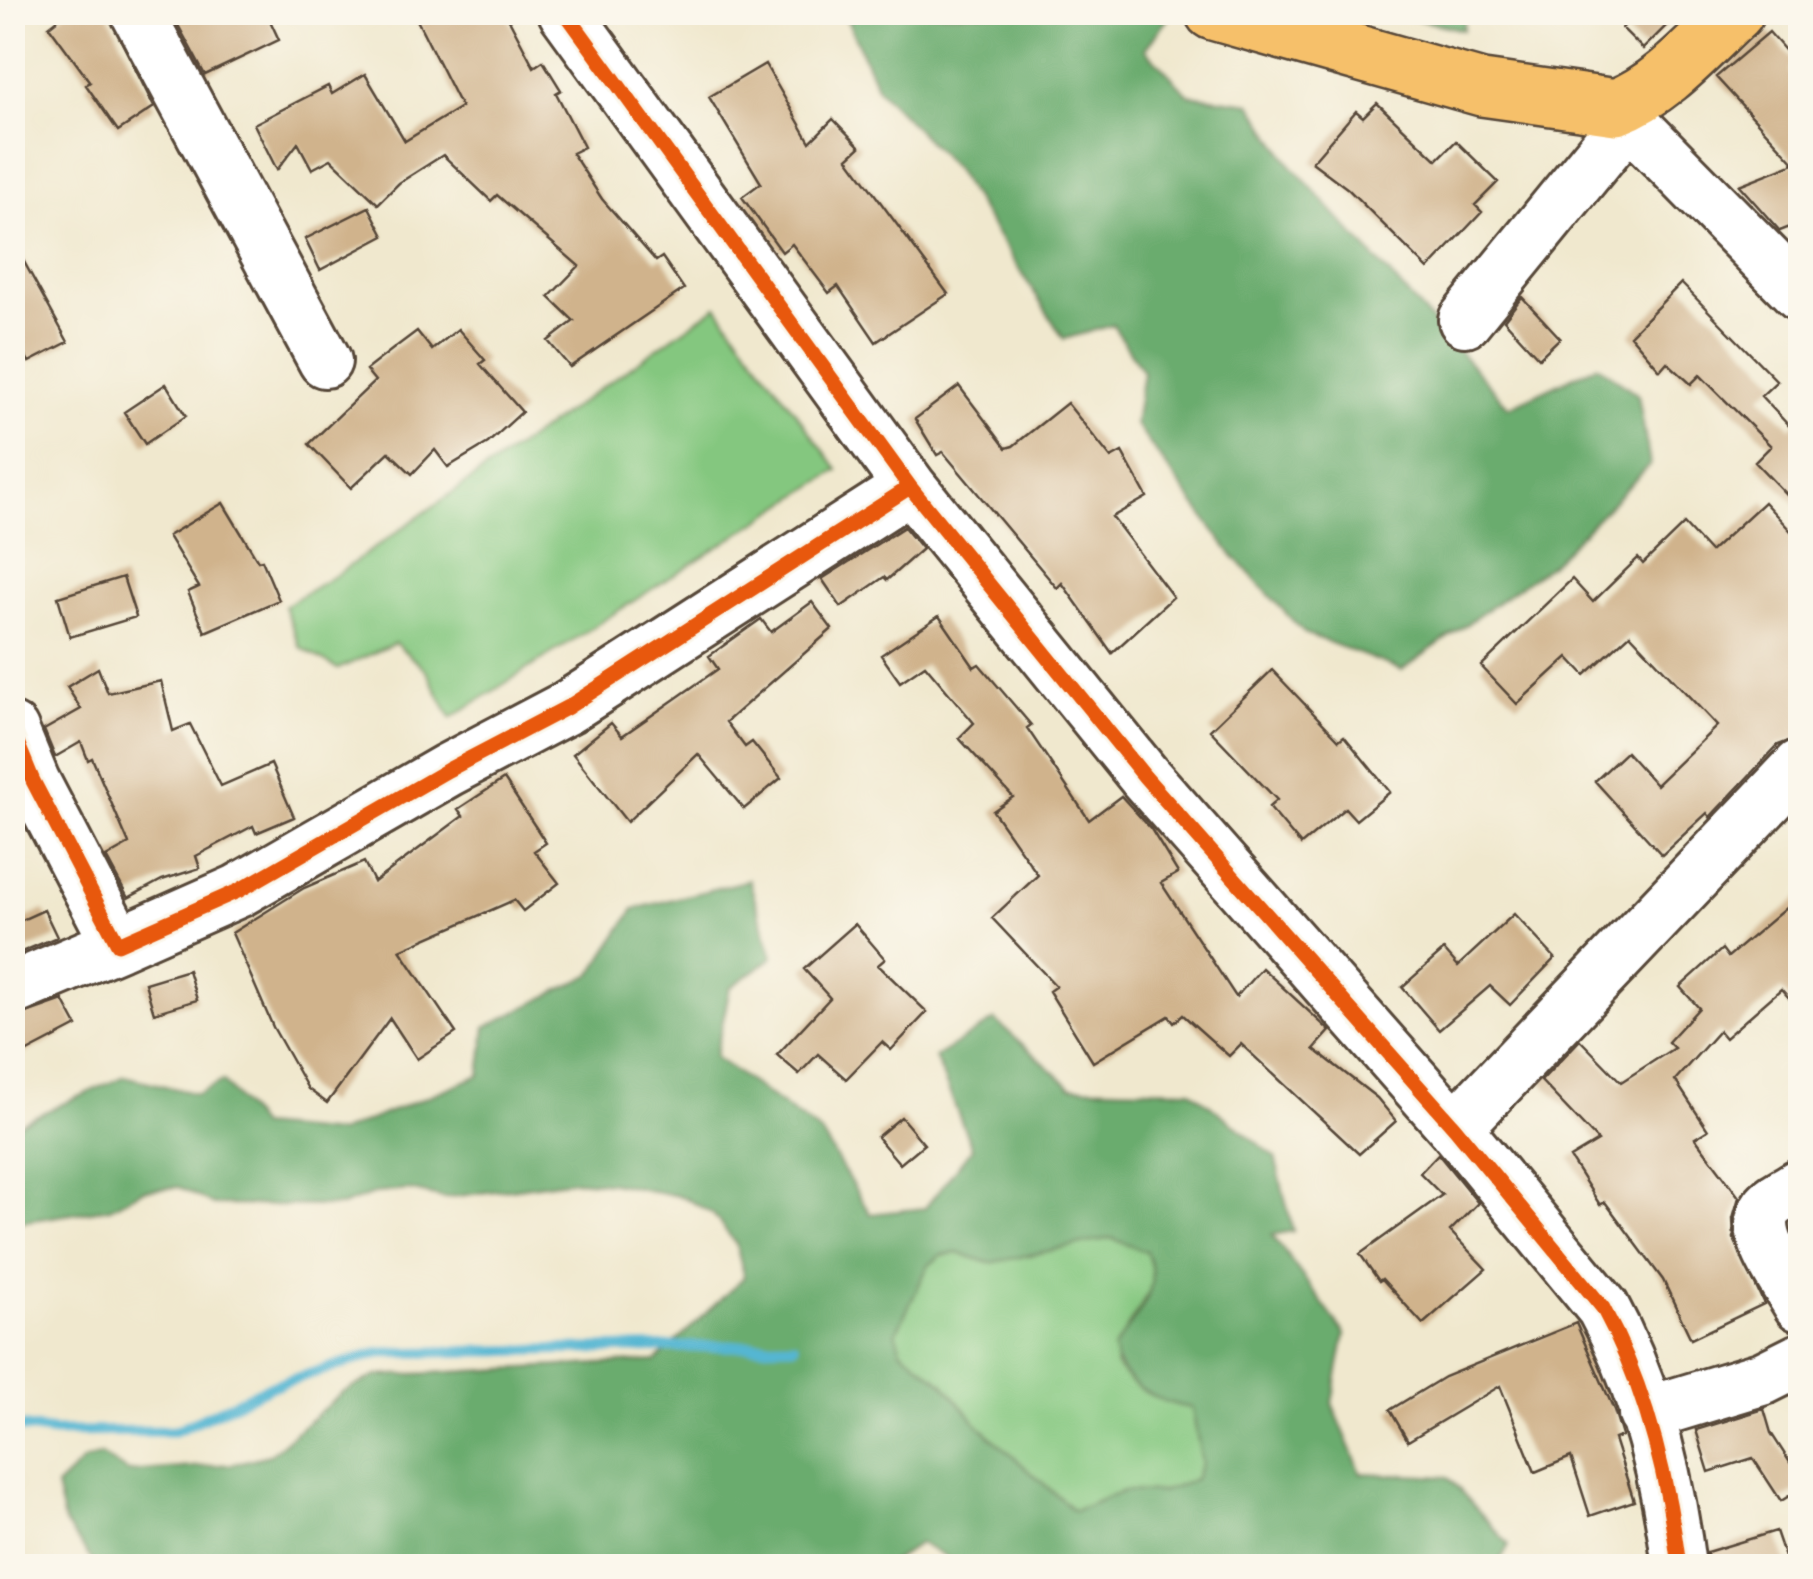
<svg xmlns="http://www.w3.org/2000/svg" width="1813" height="1579" font-family="'Gentium Book Plus',serif">
<style>
.green{fill:#84c77f;stroke:#60784e;stroke-width:2.5}
.forest{fill:#6bac6e;stroke:#536b46;stroke-width:2.5;fill-rule:evenodd}
.lines{fill:none;stroke-linecap:round;stroke-linejoin:round}
.stream{stroke:#54b6d2;stroke-width:11}
.building{fill:#d0b38c}
.minor-casing{stroke:#564638;stroke-width:58}
.major-casing{stroke:#564638;stroke-width:60}
.minor{stroke:#fff;stroke-width:52}
.major{stroke:#f6c06b;stroke-width:55}
.cycleway-casing{stroke:#fbf7ec;stroke-width:21}
.cycleway{stroke:#e8590c;stroke-width:15}
</style>
<rect width="100%" height="100%" fill="#fbf7ec"/>
<filter id="ink" filterUnits="userSpaceOnUse"><feTurbulence type="fractalNoise" baseFrequency=".01" numOctaves="2"/><feDisplacementMap in="SourceGraphic" scale="20" xChannelSelector="R" yChannelSelector="G"/><feConvolveMatrix kernelMatrix="1 2 1 2 8 2 1 2 1" color-interpolation-filters="sRGB"/></filter>
<filter id="wash" filterUnits="userSpaceOnUse"><feTurbulence type="fractalNoise" baseFrequency=".0048" numOctaves="4" result="noise"/><feDisplacementMap in="SourceGraphic" scale="40" xChannelSelector="R" yChannelSelector="G"/><feGaussianBlur stdDeviation="2.25" result="paint"/><feColorMatrix in="noise" values="0 0 0 0 0 0 0 0 0 0 0 0 0 0 0 0 0 1.4 0 .05"/><feComposite in="paint" operator="in"/></filter>
<g filter="url(#wash)">
<rect width="100%" height="100%" fill="#f0e8ce"/>
<path class="green" d="M717 306 838 470 451 718 426 670 395 643 338 669 300 647 284 606 339 573Z
M1111 1238 1146 1252C1163 1288 1141 1302 1124 1333 1119 1342 1119 1355 1116 1365 1131 1389 1164 1404 1192 1408L1202 1463 1195 1479 1161 1492 1123 1491 1074 1511 978 1425 943 1383 901 1350 896 1333 928 1266 941 1255 958 1253 990 1263Z"/>
<path class="forest" d="M844 13H1172L1145 49 1189 95 1251 103 1291 165 1509 407 1598 365 1638 395 1650 465 1551 564 1402 670 1304 633 1230 552 1135 424 1143 372 1113 325 1064 339 954 168 878 89Z
M1390 13H1465L1463 30Z
M749 880 773 957 730 988 715 1057 821 1133 870 1214 925 1208 972 1148 935 1057 995 1020 1071 1087 1191 1090 1275 1157 1293 1231 1272 1235 1345 1334 1332 1403 1361 1473 1448 1477 1509 1545 1497 1566H961L919 1543 887 1566H96L64 1522 56 1487 83 1461 100 1455 128 1472 232 1464 269 1455 342 1393 376 1376 656 1361 744 1277 736 1244 713 1214 683 1197 612 1183 574 1180 444 1198 409 1190 376 1193 341 1206 214 1205 179 1187 143 1190 110 1208 13 1223V1136L20 1123 125 1076 197 1094 223 1081 259 1126 338 1133 480 1075 486 1027 592 974 634 909ZM1111 1238 1146 1252C1165 1291 1134 1317 1113 1349 1121 1385 1157 1403 1192 1408L1202 1463 1195 1479 1161 1492 1124 1491 1074 1511 978 1425 943 1383 901 1350 896 1333 928 1266 941 1255 958 1253 990 1263Z"/>
<g class="lines">
<path class="stream" d="M12 1426 54 1432 175 1431 271 1386 379 1353 794 1345"/>
</g>
<g id="blocks">
<path class="building" d="M67 12H107L154 107 118 131 86 85 90 82 49 26Z
M171 12H266L279 40 205 75Z
M413 12H505L534 67 543 61 561 90 556 93 584 147 572 153 602 199 656 261 662 257 684 289 570 367 548 341 574 321 549 297 579 266 497 195 491 201 443 155 399 183 378 204 331 159 312 169 298 143 277 170 254 124 328 86 332 94 365 74 405 141 461 107Z
M1638 12H1680L1643 49 1622 28Z
M1769 32 1797 64 1789 71 1800 86V223L1780 231 1739 185 1795 163 1716 77Z
M765 64 810 142 833 119 860 147 848 158 948 294 876 342 838 286 829 293 792 244 782 252 742 197 761 183 709 97Z
M1377 103 1437 160 1456 141 1498 182 1475 205 1482 212 1428 269 1348 189 1312 162 1356 111 1363 117Z
M369 207 384 236 320 270 305 239Z
M12 240 68 342 29 362 12 330Z
M1681 283 1777 381 1761 396 1791 428 1800 418V509L1755 462 1771 446 1700 375 1691 384 1667 362 1660 370 1630 335Z
M1522 297 1560 338 1539 358 1504 320Z
M458 329 485 360 480 364 522 412 488 443 448 467 435 450 412 474 389 452 351 488 309 444 375 381 366 370 393 349 417 331 432 350Z
M166 384 186 416 145 444 124 412Z
M959 386 1006 448 1013 446 1067 403 1111 458 1122 452 1147 497 1112 517 1173 597 1112 653 1062 583 1057 588 943 452 937 455 915 419Z
M1764 502 1800 541V737L1778 745 1710 817 1707 813 1662 855 1595 781 1626 752 1656 785 1717 726 1630 634 1585 675 1568 657 1517 704 1481 666 1572 579 1593 602 1638 558 1643 564 1684 524 1710 552Z
M223 503 258 561 262 560 279 600 205 632 188 592 199 587 168 536Z
M904 527 922 549 887 580 884 577 841 607 822 579Z
M123 577 136 617 70 637 58 597Z
M812 602 832 629 726 722 745 747 752 742 781 778 744 809 698 754 627 822 573 754 611 723 622 736 718 669 709 656 761 619 771 632Z
M939 616 974 667 979 664 1031 725 1027 728 1089 820 1121 796 1151 829 1178 873 1161 883 1236 997 1262 968 1330 1031 1314 1049 1377 1098 1396 1121 1359 1154 1241 1044 1229 1056 1183 1015 1174 1023 1169 1016 1093 1062 1049 991 1056 986 992 918 1038 875 993 811 1013 797 959 738 974 723 925 665 900 682 881 655Z
M98 668 108 693 161 681 173 731 190 724 221 786 271 764 294 817 256 833 253 826 196 856 200 868 162 880 128 898 106 857 129 844 92 758 88 760 81 742 55 757 44 730 81 709 67 687Z
M1272 670 1339 740 1344 736 1390 792 1356 820 1345 808 1301 845 1269 807 1277 800 1210 730Z
M504 779 546 843 534 851 559 883 523 911 514 900 400 950 456 1033 417 1059 390 1018 327 1103 308 1089 273 1027 232 933 304 888 364 862 374 882 463 816 458 809Z
M1800 896V1010L1781 989 1725 1038 1719 1031 1675 1080 1708 1130 1695 1138 1739 1197 1733 1218 1734 1239 1764 1304 1691 1339 1663 1280 1605 1202 1600 1205 1570 1158 1598 1141 1541 1081 1580 1040 1621 1082 1674 1048 1668 1042 1699 1008 1680 987 1722 949 1728 957Z
M12 907 20 921 44 910 57 937 12 956Z
M1514 914 1555 958 1510 1005 1490 986 1439 1030 1402 987 1444 950 1458 966Z
M855 924 885 959 878 965 927 1012 891 1050 882 1042 846 1079 818 1054 799 1074 777 1055 830 998 804 969Z
M188 970 197 1000 154 1013 145 983Z
M63 1000 77 1026 12 1060V1018Z
M901 1117 924 1144 900 1164 877 1137Z
M1438 1154 1478 1203 1450 1231 1486 1269 1423 1324 1382 1279 1379 1281 1360 1254 1442 1195 1420 1173Z
M1576 1323 1614 1410 1622 1436 1614 1439 1634 1501 1590 1516 1571 1457 1535 1472 1500 1386 1408 1441 1390 1410 1444 1377Z
M1764 1409 1771 1433 1800 1478V1489L1781 1501 1753 1458 1709 1472 1696 1430Z
M1776 1531 1788 1566H1708L1707 1552Z"/>
</g>
</g>
<g filter="url(#ink)">
<use href="#blocks" fill-opacity="0" stroke="#564638" stroke-width="2.5"/>
<g class="lines">
<defs>
<path id="minor" d="M137 12 325 361
M565 12 910 487 1145 777 1455 1128 1603 1308C1645 1385 1668 1480 1679 1566
M1616 107 1800 294
M1465 320 1629 119
M12 730 33 781 118 944 238 891 448 770 568 707 910 487
M12 989 118 944
M1455 1128 1800 766
M1800 1185C1791 1191 1773 1199 1767 1208 1748 1233 1789 1284 1800 1305
M1645 1414 1764 1378 1800 1360"/>
<path id="major" d="M1213 12 1482 88 1616 107C1663 89 1699 46 1736 12"/>
</defs>
<use href="#minor" class="minor-casing"/>
<use href="#major" class="major-casing"/>
<use href="#minor" class="minor"/>
<use href="#major" class="major"/>
<defs>
<path id="cycleway" d="M565 12 910 487 1145 777 1455 1128 1603 1308C1645 1385 1668 1480 1679 1566
M12 730 33 781 118 944 238 891 448 770 568 707 910 487"/>
</defs>
<use href="#cycleway" class="cycleway-casing"/>
<use href="#cycleway" class="cycleway"/>
</g>
</g>
<rect width="1813" height="1579" fill="none" stroke="#fbf7ec" stroke-width="50"/>
</svg>
